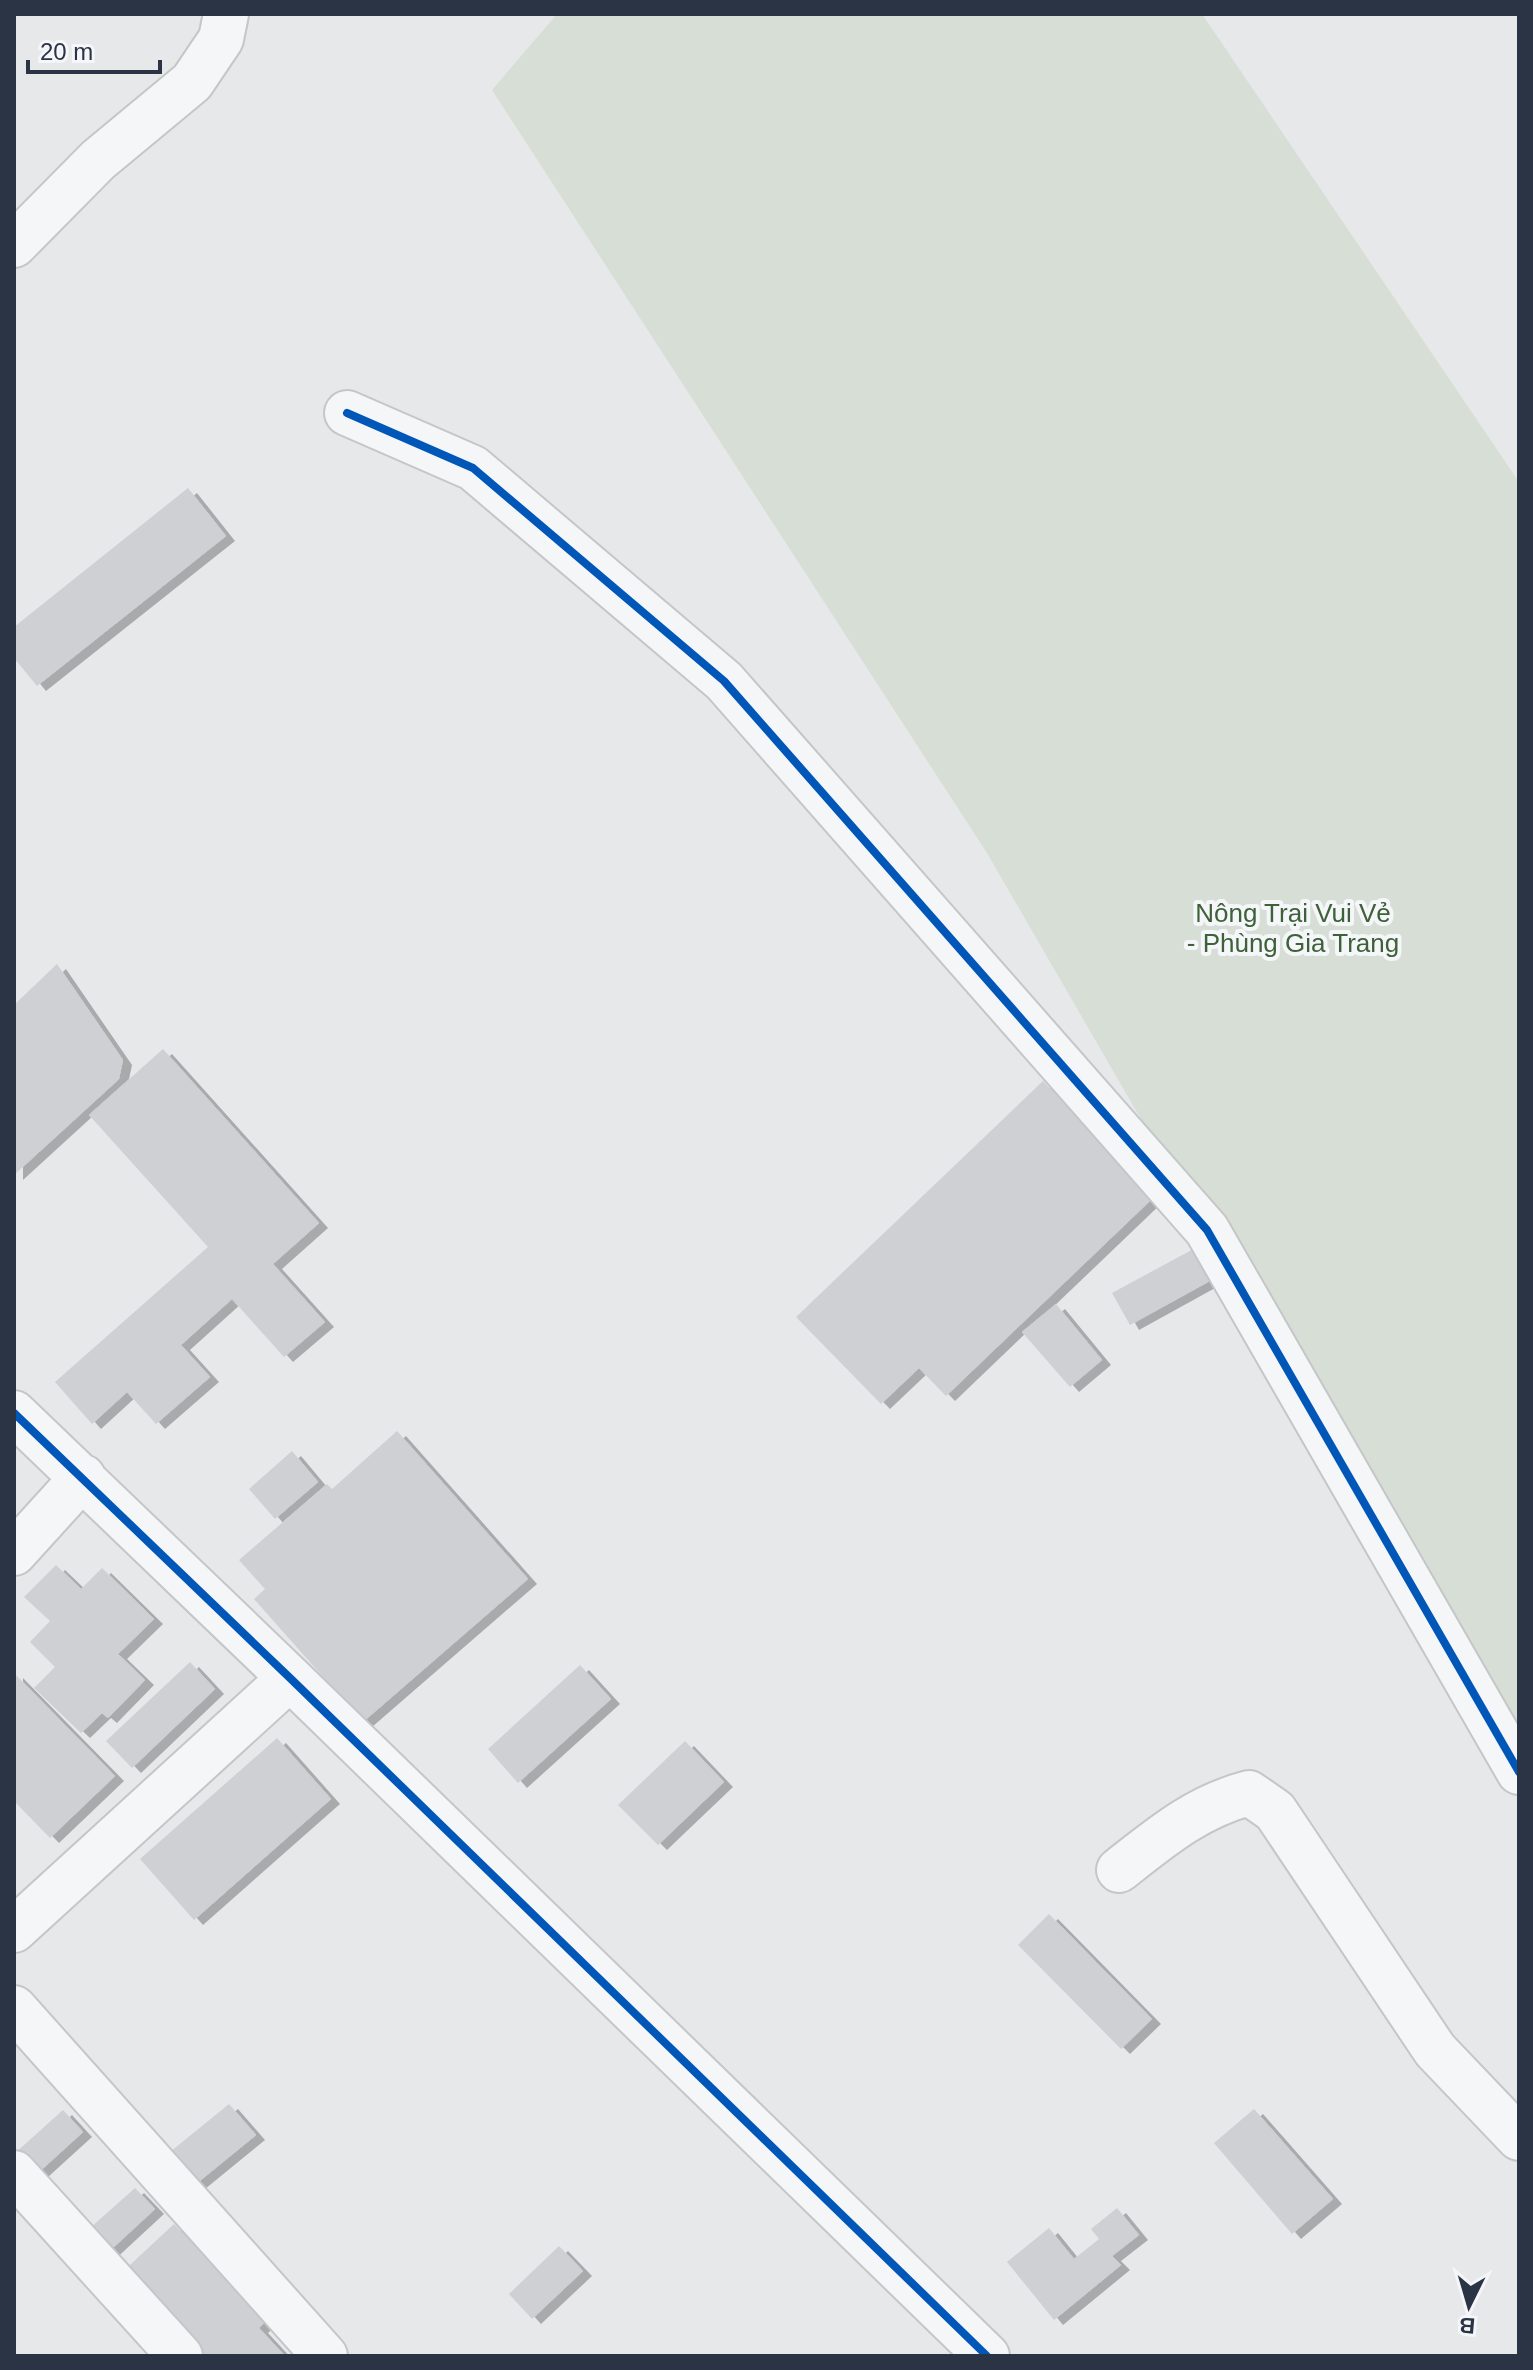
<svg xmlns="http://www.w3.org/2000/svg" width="1533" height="2370" font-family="Helvetica,sans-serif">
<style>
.green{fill:#d6ded6}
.building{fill:#ced0d3;filter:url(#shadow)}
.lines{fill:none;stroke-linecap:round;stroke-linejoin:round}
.minor-casing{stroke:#c4c6c8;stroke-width:48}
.minor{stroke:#f5f6f7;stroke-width:44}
.cycleway-casing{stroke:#f4f6f9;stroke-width:13}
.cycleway{stroke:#0057b8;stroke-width:8}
.labels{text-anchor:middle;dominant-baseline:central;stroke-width:8;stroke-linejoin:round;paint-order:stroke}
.park-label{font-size:26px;fill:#3f6138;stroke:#f4f6f9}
</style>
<defs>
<filter id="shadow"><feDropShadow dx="9" dy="5" stdDeviation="0" flood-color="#0004"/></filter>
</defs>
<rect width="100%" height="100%" fill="#e6e8ea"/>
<path class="green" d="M557 14H1202L1519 482V1772L987 853 492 90Z"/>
<path class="building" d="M188 488 226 536 37 686 14 658V627Z
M57 964 123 1060 119 1079 14 1175V1005Z
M163 1049 319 1223 273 1264 325 1322 284 1357 232 1299 181 1345 210 1377 156 1424 127 1392 92 1424 55 1382 208 1247 89 1115Z
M1043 1081 1155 1196 946 1396 919 1368 881 1404 796 1317Z
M1199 1246 1217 1277 1130 1325 1112 1293Z
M1056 1304 1102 1360 1070 1387 1022 1332Z
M397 1431 528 1579 363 1722 254 1599 265 1589 239 1560 327 1484 332 1489Z
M292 1451 318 1482 275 1519 249 1489Z
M56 1565 81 1589 102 1568 154 1619 118 1654 145 1680 108 1718 102 1713 81 1733 34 1688 55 1667 30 1642 50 1621 24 1597Z
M190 1662 215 1689 132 1768 106 1741Z
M580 1665 611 1699 518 1783 488 1749Z
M14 1673 115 1776 50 1838 14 1801Z
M277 1738 331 1799 194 1920 140 1859Z
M685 1741 724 1782 658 1845 618 1805Z
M1049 1914 1152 2019 1121 2049 1018 1945Z
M229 2104 256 2135 185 2193 159 2161Z
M1254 2109 1333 2199 1292 2234 1214 2143Z
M63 2110 83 2132 28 2182 14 2154Z
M135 2188 155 2209 101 2259 80 2237Z
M1117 2208 1139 2235 1112 2256 1121 2265 1054 2320 1007 2262 1049 2228 1074 2259 1099 2239 1091 2229Z
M174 2224 266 2321 259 2328 285 2356H191L117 2277Z
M559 2246 583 2271 532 2319 509 2294Z"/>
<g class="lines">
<defs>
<path id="minor" d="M14 245 98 160 192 82 221 39 226 14
M347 413 473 468 724 681 1207 1230 1519 1772
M14 1413 290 1678 987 2356
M14 1553 83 1477
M1119 1870C1161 1837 1196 1807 1249 1793L1275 1811 1435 2050 1519 2138
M14 1930 290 1678
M14 2008 325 2356
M14 2173 180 2356"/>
</defs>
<use href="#minor" class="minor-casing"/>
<use href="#minor" class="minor"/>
<defs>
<path id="cycleway" d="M347 413 473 468 724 681 1207 1230 1519 1772
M14 1413 290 1678 987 2356"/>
</defs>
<use href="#cycleway" class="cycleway-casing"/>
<use href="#cycleway" class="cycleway"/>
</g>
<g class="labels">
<g class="park-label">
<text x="1293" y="913">Nông Trại Vui Vẻ<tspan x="1293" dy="30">- Phùng Gia Trang</tspan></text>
</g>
</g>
<rect width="1533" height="2370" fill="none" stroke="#2b3445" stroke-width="32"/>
<g transform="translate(1469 2306) rotate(185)" stroke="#f4f6f9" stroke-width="6" paint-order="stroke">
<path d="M0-6L14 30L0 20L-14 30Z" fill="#2b3445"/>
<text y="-12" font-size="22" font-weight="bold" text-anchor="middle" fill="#2b3445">B</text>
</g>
<path d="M28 60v12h132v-12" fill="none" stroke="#2b3445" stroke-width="4"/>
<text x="40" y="60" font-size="24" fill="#2b3445" stroke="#f4f6f9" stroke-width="6" paint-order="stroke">20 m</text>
</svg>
